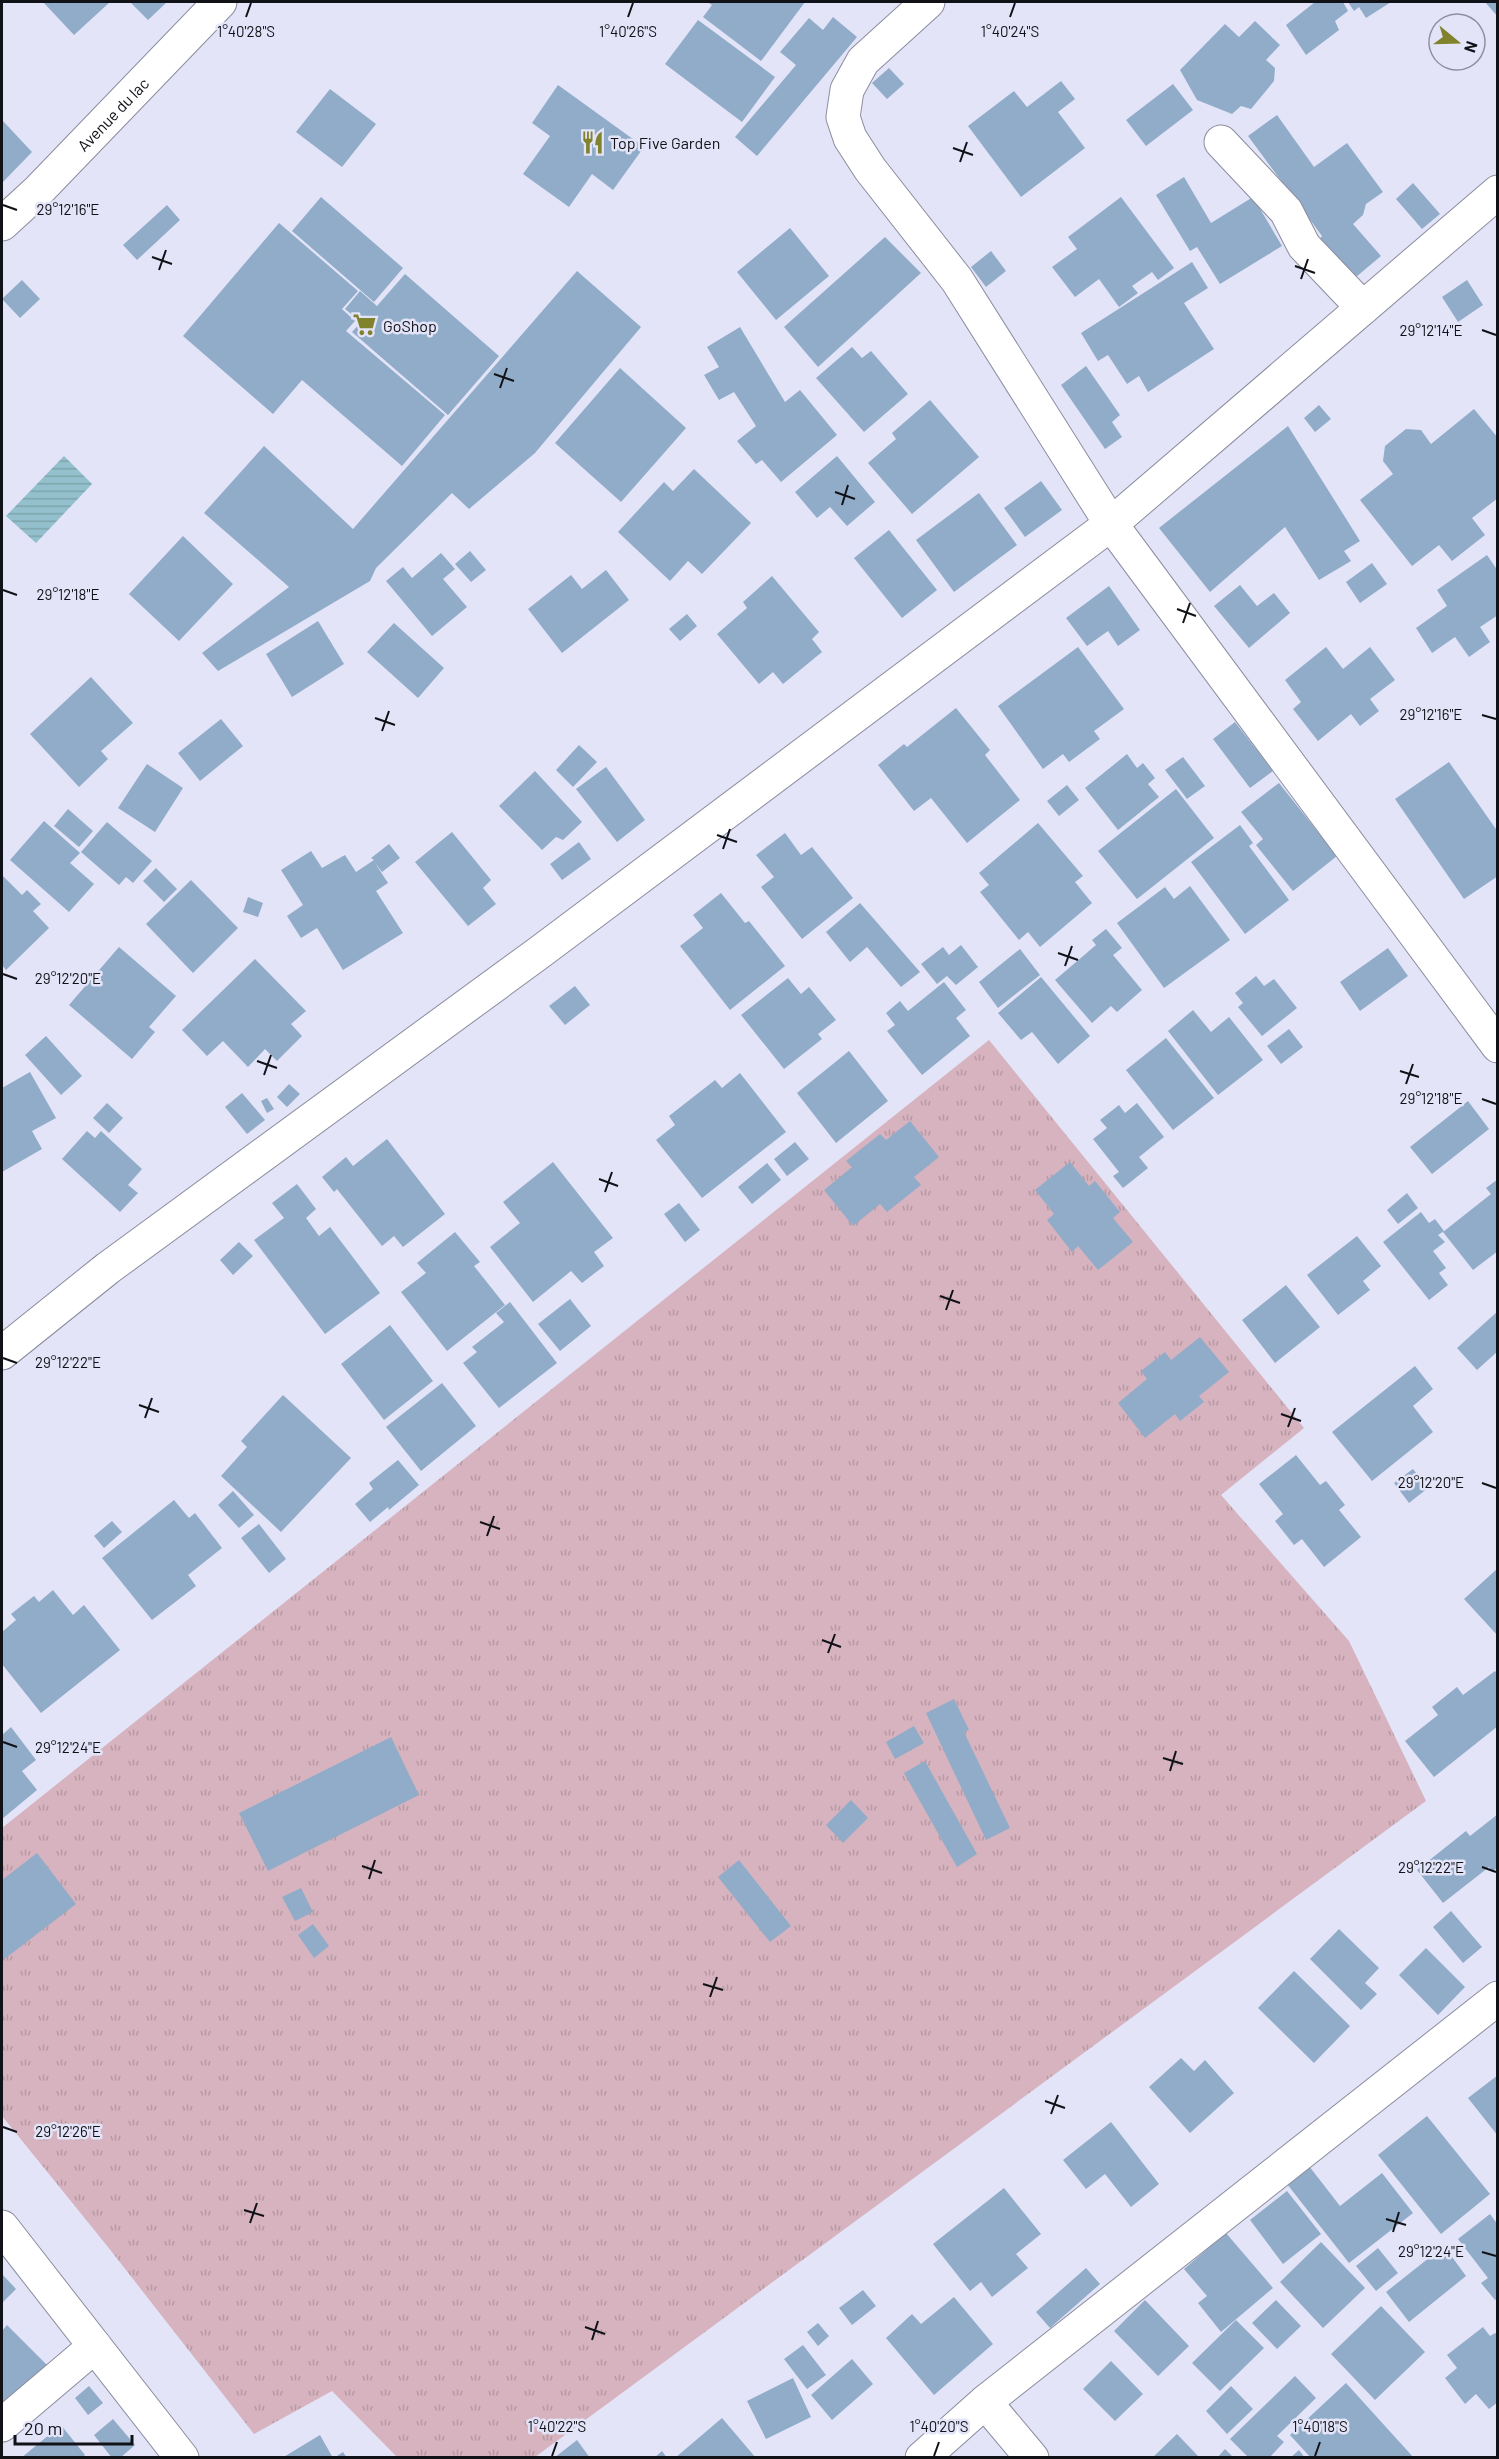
<svg xmlns="http://www.w3.org/2000/svg" width="1499" height="2459" font-family="Barlow,sans-serif">
<style>
.park{fill:url(#park-tufts)}
.water{fill:url(#water-rules)}
.building{fill:#91acc8}
.lines{fill:none;stroke-linecap:round;stroke-linejoin:round}
.minor-casing{stroke:#8b8c9e;stroke-width:35}
.secondary-casing{stroke:#8b8c9e;stroke-width:35}
.minor{stroke:#fff;stroke-width:33}
.secondary{stroke:#fff;stroke-width:33}
.ticks{fill:none;stroke:#111118;stroke-width:2}
.labels{text-anchor:middle;dominant-baseline:central;stroke-width:5;stroke-linejoin:round;paint-order:stroke}
.street-label{font-size:16px;fill:#111118;stroke:#e3e4f8}
.poi-label{font-size:16px;fill:#111118;stroke:#e3e4f8;text-anchor:start}
.ticks-label{font-size:15px;text-anchor:middle;fill:#111118;stroke:#e3e4f8;stroke-width:5;stroke-linejoin:round;paint-order:stroke}
</style>
<defs>
<pattern id="park-tufts" width="24" height="20" patternUnits="userSpaceOnUse" patternTransform="scale(1.5)"><rect width="24" height="20" fill="#d6b3bf"/><path d="M3 7l-1-3M5 7V3M7 7l1-3M15 17l-1-3M17 17v-4M19 17l1-3" fill="none" stroke="#b799a3"/></pattern>
<pattern id="water-rules" width="6" height="5" patternUnits="userSpaceOnUse" patternTransform="scale(1.5)"><rect width="6" height="5" fill="#93c0cc"/><path d="M0 2.5h6" fill="none" stroke="#7ea4ae"/></pattern>
</defs>
<rect width="100%" height="100%" fill="#e3e4f8"/>
<path class="park" d="M989 1040 1304 1428 1221 1495 1349 1641 1426 1801 535 2457H397L332 2391 254 2434 108 2247 2 2116V1828Z"/>
<path class="water" d="M64 456 92 484 36 543 6 516Z"/>
<path class="building" d="M43 2H110L74 35Z
M130 2H167L148 20Z
M707 2H805L761 61 703 17 712 5Z
M1315 2H1343L1348 11 1335 21 1339 30 1306 55 1286 25Z
M1348 2H1391L1366 18 1359 7 1354 11Z
M1485 2H1498V17Z
M833 17 857 37 757 156 735 137 796 65 780 52 809 18 823 30Z
M698 20 775 77 742 122 665 64Z
M1255 21 1280 45 1266 60 1275 68 1274 81 1251 109 1241 106 1232 114 1197 100 1180 70 1225 24 1239 37Z
M889 68 904 84 887 99 872 83Z
M1061 81 1075 99 1058 112 1085 148 1021 197 968 126 1014 91 1027 107Z
M1173 84 1193 110 1146 146 1126 120Z
M558 85 644 147 613 190 592 174 569 207 523 174 550 136 532 123Z
M330 89 376 124 342 167 296 132Z
M1277 115 1314 167 1347 143 1383 192 1366 204 1363 215 1353 224 1381 256 1350 282 1317 243 1322 236 1248 136Z
M2 120 32 152 2 183Z
M1184 177 1211 223 1253 197 1282 246 1220 284 1197 247 1190 251 1156 195Z
M1413 183 1440 214 1422 229 1396 199Z
M321 197 403 268 374 302 292 231Z
M1121 197 1174 268 1158 280 1152 272 1132 286 1138 293 1119 307 1099 279 1075 297 1052 267 1077 249 1068 237Z
M167 205 180 220 137 260 123 245Z
M279 223 358 291 342 309 355 321 346 331 445 415 402 466 302 380 273 414 183 336Z
M790 228 829 276 776 320 737 272Z
M885 237 921 273 818 367 784 327Z
M991 251 1006 271 986 287 971 267Z
M1192 262 1208 288 1184 303 1214 349 1148 392 1139 376 1127 384 1108 355 1098 361 1081 333Z
M577 271 641 327 535 453 469 509 452 493 376 568 370 581 218 671 202 653 289 587 204 513 264 446 353 529Z
M405 274 499 356 448 415 352 332 361 322 345 309 360 291 377 306Z
M22 280 40 299 20 318 2 299Z
M1467 280 1483 305 1458 322 1442 297Z
M740 327 785 402 800 390 837 435 781 482 762 460 756 464 737 441 756 426 734 392 719 400 704 375 719 367 707 347Z
M852 347 862 358 871 351 908 394 864 432 816 378Z
M1086 366 1120 415 1112 422 1122 437 1105 449 1061 385Z
M620 368 686 428 621 502 555 443Z
M930 400 979 457 912 514 868 463 896 439 892 433Z
M1319 405 1331 419 1315 432 1304 418Z
M1474 409 1498 438V498L1472 518 1485 535 1452 561 1439 545 1412 566 1360 500 1393 474 1383 461 1385 446 1406 429 1421 430 1431 444Z
M1288 426 1360 541 1344 551 1351 561 1319 580 1285 527 1210 592 1159 528Z
M837 456 875 502 847 526 830 507 817 518 795 492Z
M694 469 751 523 702 574 688 561 670 581 618 532 664 482 673 491Z
M1041 481 1062 510 1025 537 1004 508Z
M979 493 1017 545 954 592 916 540Z
M889 530 937 590 902 618 854 558Z
M183 536 233 584 179 641 129 594Z
M470 551 486 570 471 582 455 564Z
M441 553 455 569 443 579 467 607 432 636 386 581 403 567 412 578Z
M1487 555 1498 571V615L1480 627 1490 642 1469 657 1455 637 1432 653 1416 628 1447 606 1437 590Z
M1372 563 1387 584 1360 603 1346 582Z
M606 570 629 600 562 653 528 609 571 575 582 589Z
M772 576 819 632 812 639 822 652 783 684 773 672 759 684 717 634 747 608 743 602Z
M1240 585 1257 606 1274 593 1290 613 1249 648 1214 606Z
M1109 586 1140 630 1118 646 1108 631 1087 646 1066 618Z
M687 614 697 626 680 641 669 629Z
M318 621 344 664 292 697 266 654Z
M394 623 444 668 418 698 367 652Z
M1078 647 1124 709 1094 731 1100 739 1069 762 1063 754 1043 769 998 706Z
M1326 647 1343 669 1370 647 1395 680 1370 699 1379 711 1360 726 1351 714 1318 741 1293 709 1301 702 1285 680Z
M91 677 133 723 101 751 108 759 79 787 30 734Z
M956 708 990 750 985 755 1020 800 967 843 931 798 914 811 878 765 904 744 907 747Z
M221 719 243 746 200 781 178 753Z
M1235 722 1273 771 1250 788 1213 739Z
M579 745 597 762 573 787 556 770Z
M1127 754 1137 768 1143 763 1155 778 1148 784 1159 797 1118 830 1085 788Z
M1183 757 1205 786 1187 799 1165 770Z
M1449 762 1498 832V876L1464 899 1395 799Z
M147 764 183 788 155 832 118 808Z
M606 767 645 820 617 842 576 789Z
M535 771 582 822 563 840 556 837 542 850 499 806Z
M1279 783 1337 856 1293 891 1256 845 1263 839 1241 812Z
M1067 785 1079 800 1059 816 1047 801Z
M1176 789 1214 838 1137 899 1098 851Z
M68 809 93 831 79 847 54 826Z
M44 821 80 853 70 863 94 884 69 912 10 860Z
M107 822 152 861 133 883 126 877 119 885 81 852Z
M1038 823 1083 876 1075 882 1092 903 1040 947 1028 932 1019 940 980 892 989 885 979 873Z
M1240 825 1253 843 1249 846 1289 900 1245 934 1191 862Z
M452 832 491 880 483 888 496 904 468 926 415 862Z
M785 833 801 855 812 847 853 898 802 939 761 887 774 877 756 855Z
M579 842 591 859 562 880 550 864Z
M389 844 400 858 382 872 375 863 388 883 376 891 403 933 343 970 317 928 301 938 287 916 303 905 281 870 311 851 322 868 345 855 356 872 374 860 371 858Z
M156 868 177 889 164 902 143 881Z
M2 875 22 895 27 890 41 904 33 911 49 928 6 970 2 965Z
M191 880 238 928 193 973 146 924Z
M1190 886 1230 940 1164 988 1117 923 1165 887 1174 899Z
M721 893 745 923 749 921 785 966 730 1010 680 946 703 928 693 915Z
M248 897 263 903 258 917 243 912Z
M860 903 920 972 901 987 867 947 850 962 826 932Z
M1106 929 1122 948 1113 955 1142 990 1117 1012 1111 1006 1092 1023 1055 980 1096 945 1092 940Z
M961 945 978 967 956 985 947 976 937 984 921 964 943 947 949 955Z
M119 947 176 996 149 1027 155 1032 132 1059 69 1005Z
M1388 948 1408 976 1360 1011 1340 982Z
M1020 949 1040 975 998 1008 979 982Z
M255 959 306 1011 291 1024 302 1036 277 1061 265 1049 248 1067 223 1041 207 1056 182 1030Z
M1256 976 1264 986 1274 979 1297 1008 1262 1036 1238 1007 1243 1003 1235 993Z
M1041 977 1090 1036 1058 1064 1032 1032 1021 1040 998 1013Z
M788 978 801 994 809 987 836 1020 818 1034 822 1039 784 1069 741 1015Z
M944 982 966 1010 956 1018 970 1036 922 1075 887 1031 895 1025 886 1013 900 1001 908 1011Z
M575 986 590 1005 565 1025 549 1006Z
M1193 1010 1211 1032 1229 1017 1263 1060 1218 1095 1168 1031Z
M1289 1029 1303 1047 1281 1064 1267 1046Z
M46 1036 82 1076 61 1095 25 1055Z
M1166 1038 1214 1098 1173 1130 1126 1070Z
M849 1051 888 1101 836 1143 797 1093Z
M30 1072 56 1118 32 1131 42 1149 2 1172V1088Z
M740 1073 786 1132 702 1198 656 1140 675 1125 669 1116 715 1080 722 1088Z
M289 1084 300 1094 287 1107 277 1097Z
M242 1093 265 1120 247 1134 225 1107Z
M267 1098 274 1109 267 1113 261 1101Z
M1468 1101 1489 1129 1432 1174 1410 1147Z
M107 1103 123 1118 109 1133 93 1118Z
M1137 1103 1164 1137 1139 1157 1148 1168 1123 1188 1113 1176 1119 1172 1093 1139 1107 1128 1100 1120 1119 1105 1125 1113Z
M910 1121 939 1157 914 1177 921 1185 887 1212 880 1204 853 1226 824 1190 852 1167 846 1161 880 1134 886 1140Z
M87 1131 95 1138 101 1131 142 1169 128 1185 138 1193 120 1212 62 1159Z
M387 1139 445 1214 403 1247 394 1236 382 1246 337 1189 334 1192 322 1177 346 1157 353 1166Z
M795 1142 809 1159 787 1176 774 1159Z
M553 1162 613 1238 594 1252 604 1266 582 1283 571 1271 533 1302 490 1247 520 1223 503 1202Z
M1070 1162 1089 1186 1095 1181 1120 1212 1113 1218 1133 1242 1098 1270 1078 1246 1072 1252 1047 1220 1054 1214 1035 1190Z
M767 1163 781 1180 752 1204 738 1187Z
M1498 1179V1251L1473 1270 1443 1232 1491 1194 1486 1188Z
M297 1184 316 1209 306 1218 319 1236 330 1227 380 1293 325 1334 254 1240 284 1218 272 1203Z
M1407 1193 1418 1208 1398 1224 1387 1210Z
M679 1203 700 1230 685 1242 664 1214Z
M1421 1212 1429 1223 1435 1219 1444 1231 1438 1235 1445 1242 1433 1251 1446 1268 1439 1273 1448 1285 1429 1300 1383 1242Z
M455 1232 480 1262 474 1266 505 1305 447 1351 401 1292 426 1273 417 1263Z
M1357 1236 1381 1266 1363 1281 1370 1290 1338 1315 1307 1275Z
M239 1242 253 1256 233 1275 220 1260Z
M1286 1285 1320 1327 1275 1363 1242 1320Z
M570 1299 591 1326 560 1351 538 1324Z
M510 1302 557 1363 499 1408 463 1363 477 1352 472 1347 504 1322 496 1313Z
M1498 1311V1351L1477 1370 1457 1348Z
M390 1325 433 1381 384 1420 341 1364Z
M1200 1337 1229 1372 1199 1396 1204 1402 1180 1421 1175 1414 1145 1438 1118 1403 1147 1379 1141 1371 1165 1352 1171 1360Z
M1415 1366 1433 1389 1413 1406 1433 1432 1372 1481 1332 1432Z
M442 1383 476 1426 421 1471 386 1427Z
M283 1395 351 1458 281 1532 221 1476 247 1447 241 1441Z
M1296 1455 1320 1485 1326 1481 1345 1505 1339 1510 1361 1537 1324 1567 1302 1539 1294 1545 1275 1521 1283 1514 1259 1484Z
M398 1460 419 1485 389 1510 388 1507 370 1522 355 1504 373 1489 369 1483Z
M1413 1469 1428 1488 1409 1503 1394 1483Z
M233 1491 254 1515 239 1528 218 1505Z
M174 1500 189 1518 195 1513 222 1548 188 1575 196 1586 152 1620 102 1558Z
M112 1521 122 1532 104 1548 94 1536Z
M259 1524 286 1559 269 1573 241 1538Z
M1498 1568V1636L1464 1599Z
M53 1590 73 1615 84 1605 120 1650 41 1713 2 1664V1632L16 1620 11 1614 34 1596 39 1602Z
M1495 1671 1498 1674V1726L1434 1777 1405 1741 1438 1715 1432 1707 1457 1687 1463 1695Z
M954 1699 969 1730 964 1732 1010 1828 986 1840 926 1713Z
M914 1726 924 1743 895 1759 886 1742Z
M11 1727 36 1760 22 1771 37 1790 2 1819V1735Z
M391 1737 419 1795 268 1871 239 1813Z
M925 1761 977 1854 957 1867 904 1773Z
M851 1800 868 1818 843 1843 826 1825Z
M1498 1814V1867L1492 1872 1489 1867 1443 1903 1417 1870 1466 1831 1470 1836Z
M37 1853 76 1904 2 1961V1880Z
M739 1860 791 1926 770 1942 718 1877Z
M301 1888 313 1912 295 1921 282 1897Z
M1451 1911 1482 1947 1463 1963 1433 1927Z
M313 1924 329 1946 314 1958 298 1935Z
M1339 1929 1379 1968 1365 1983 1377 1994 1361 2010 1310 1959Z
M1426 1948 1465 1987 1438 2015 1399 1975Z
M1294 1971 1350 2026 1314 2063 1258 2008Z
M1181 2058 1194 2071 1205 2060 1234 2093 1190 2133 1149 2087Z
M1498 2075V2136L1468 2098Z
M1427 2116 1490 2194 1441 2234 1378 2155Z
M1111 2122 1159 2184 1131 2207 1105 2174 1086 2189 1063 2160Z
M1309 2166 1340 2206 1382 2173 1413 2213 1349 2263 1287 2184Z
M1004 2188 1041 2234 1016 2254 1028 2268 992 2297 981 2282 970 2291 933 2244Z
M1287 2191 1321 2234 1283 2264 1250 2220Z
M1490 2214 1498 2225V2298L1495 2300 1481 2283 1488 2278 1458 2239Z
M1226 2233 1273 2288 1221 2332 1198 2303 1207 2296 1184 2269Z
M1321 2242 1365 2288 1323 2328 1280 2282Z
M1444 2246 1466 2276 1409 2322 1386 2292Z
M1378 2248 1398 2273 1376 2291 1356 2266Z
M1086 2268 1100 2284 1050 2328 1036 2312Z
M2 2274 16 2289 2 2303Z
M863 2290 876 2306 852 2325 839 2308Z
M954 2297 993 2344 934 2395 886 2338 912 2314 921 2324Z
M1145 2300 1189 2346 1158 2376 1114 2331Z
M1276 2300 1301 2326 1277 2349 1252 2323Z
M1381 2306 1425 2352 1375 2400 1331 2354Z
M1236 2320 1264 2348 1220 2391 1192 2363Z
M818 2323 829 2336 818 2346 807 2332Z
M7 2325 47 2365 2 2410V2331Z
M1483 2327 1490 2336 1495 2333 1498 2335V2402L1489 2409 1476 2394 1465 2404 1445 2378 1457 2368 1447 2355Z
M803 2345 826 2375 807 2389 784 2359Z
M852 2359 873 2384 832 2420 811 2395Z
M1111 2361 1143 2394 1115 2421 1083 2389Z
M1295 2376 1316 2398 1277 2436 1284 2442 1269 2458H1249L1230 2439Z
M793 2378 811 2417 766 2439 747 2401Z
M1346 2383 1414 2458H1311L1290 2435Z
M89 2386 103 2403 88 2415 75 2398Z
M1231 2386 1253 2409 1227 2434 1206 2411Z
M722 2418 756 2458H675Z
M113 2419 135 2445 120 2458H112L94 2435Z
M61 2425 85 2455 81 2458H21Z
M1177 2434 1198 2456 1152 2458Z
M320 2435 333 2458H282Z
M577 2440 590 2458H554Z
M1225 2449 1234 2458H1217Z
M1299 2450 1305 2458H1290Z
M662 2451 667 2458H654Z
M343 2452 347 2458H334Z"/>
<g class="lines">
<defs>
<path id="minor" d="M928 2 863 61 847 90 843 117 850 138 870 169 957 280 1111 524 1498 1046
M1221 142 1286 211 1304 246 1363 308
M2 1353 108 1268 540 952 1111 524 1498 192
M2 2227 182 2458
M985 2402 1032 2458
M2 2425 95 2346
M922 2458 985 2402 1498 1998"/>
<g id="secondary">
<path id="s1" d="M2 224 38 191 220 2"/>
</g>
</defs>
<use href="#minor" class="minor-casing"/>
<use href="#secondary" class="secondary-casing"/>
<use href="#minor" class="minor"/>
<use href="#secondary" class="secondary"/>
</g>
<path class="ticks" d="M246 17 251 3M628 17 633 3M1010 17 1015 3M953 148 973 155M960 162 967 142M3 205 17 210M152 257 172 264M1295 266 1315 273M159 270 166 250M1301 279 1308 259M1482 330 1496 335M494 374 514 381M500 388 507 368M835 492 855 499M842 505 848 485M3 590 17 595M1177 609 1196 616M1183 623 1190 603M1482 715 1496 719M375 718 395 725M382 731 389 711M717 835 737 842M723 849 730 829M1058 953 1078 960M1065 966 1072 946M3 974 17 979M257 1061 277 1068M1400 1071 1419 1077M264 1075 271 1055M1406 1084 1413 1064M1482 1099 1496 1104M599 1179 618 1186M605 1192 612 1172M940 1296 960 1303M946 1310 953 1290M3 1358 17 1363M139 1405 159 1412M1281 1414 1301 1421M145 1418 152 1398M1288 1427 1295 1408M1482 1483 1496 1488M480 1522 500 1529M487 1536 494 1516M822 1640 841 1647M828 1653 835 1634M3 1742 17 1747M1163 1758 1183 1764M1170 1771 1176 1751M362 1866 382 1873M1482 1867 1496 1872M369 1879 375 1860M703 1984 723 1990M710 1997 717 1977M1045 2101 1065 2108M1051 2114 1058 2095M3 2127 17 2132M244 2210 264 2216M1386 2219 1406 2225M250 2223 257 2203M1393 2232 1399 2212M1482 2252 1496 2256M585 2327 605 2334M592 2340 598 2321M552 2456 557 2442M934 2456 939 2442M1315 2456 1320 2442"/>
<defs>
<symbol id="restaurant-bare" viewBox="-9 -9 18 18"><path d="M-5-6h1v4h1v-4h1v4h1v-4h1v5L-1.5 .5V6h-2V.5L-5-1ZM5-6V6H3V1.5H1.5Q1.5-4 5-6Z" fill="#81822c" stroke="#e3e4f8" stroke-width="2.5" paint-order="stroke"/></symbol>
<symbol id="supermarket-bare" viewBox="-9 -9 18 18"><path d="M-6-5.5h2.5l.6 2H6L4.5 2H-2.5L-4.4-4H-6ZM-1.5 3.2a1.3 1.3 0 1 0 .1 0ZM3 3.2a1.3 1.3 0 1 0 .1 0Z" fill="#81822c" stroke="#e3e4f8" stroke-width="2.5" paint-order="stroke"/></symbol>
</defs>
<g fill-rule="evenodd">
<use href="#restaurant-bare" x="576" y="126" width="33" height="33"/>
<use href="#supermarket-bare" x="348" y="308" width="33" height="33"/>
</g>
<g class="labels">
<g class="street-label">
<text stroke="none"><textPath href="#s1" startOffset="156">Avenue du lac</textPath></text>
</g>
<g class="poi-label">
<text x="610" y="142">Top Five Garden</text>
<text x="383" y="325">GoShop</text>
</g>
</g>
<g class="ticks-label">
<text x="1010" y="37">1°40'24"S</text>
<text x="246" y="37">1°40'28"S</text>
<text x="628" y="37">1°40'26"S</text>
<text x="68" y="215">29°12'16"E</text>
<text x="1431" y="336">29°12'14"E</text>
<text x="68" y="600">29°12'18"E</text>
<text x="1431" y="720">29°12'16"E</text>
<text x="68" y="984">29°12'20"E</text>
<text x="1431" y="1104">29°12'18"E</text>
<text x="68" y="1368">29°12'22"E</text>
<text x="1431" y="1488">29°12'20"E</text>
<text x="68" y="1753">29°12'24"E</text>
<text x="1431" y="1873">29°12'22"E</text>
<text x="68" y="2137">29°12'26"E</text>
<text x="1431" y="2257">29°12'24"E</text>
<text x="557" y="2432">1°40'22"S</text>
<text x="939" y="2432">1°40'20"S</text>
<text x="1320" y="2432">1°40'18"S</text>
</g>
<rect width="1499" height="2459" fill="none" stroke="#111118" stroke-width="6"/>
<g transform="translate(1457 42) rotate(109)"><circle r="28" fill="#e3e4f8" stroke="#8f909e" stroke-width="1.5"/>
<path d="M0-4.5L10 22L0 15L-10 22Z" fill="#81822c"/>
<text y="-9" font-size="16" font-weight="bold" text-anchor="middle" fill="#111118">N</text>
</g>
<path d="M15 2435v9h117v-9" fill="none" stroke="#111118" stroke-width="3"/>
<text x="24" y="2435" font-size="18" fill="#111118" stroke="#e3e4f8" stroke-width="4.5" paint-order="stroke">20 m</text>
</svg>
